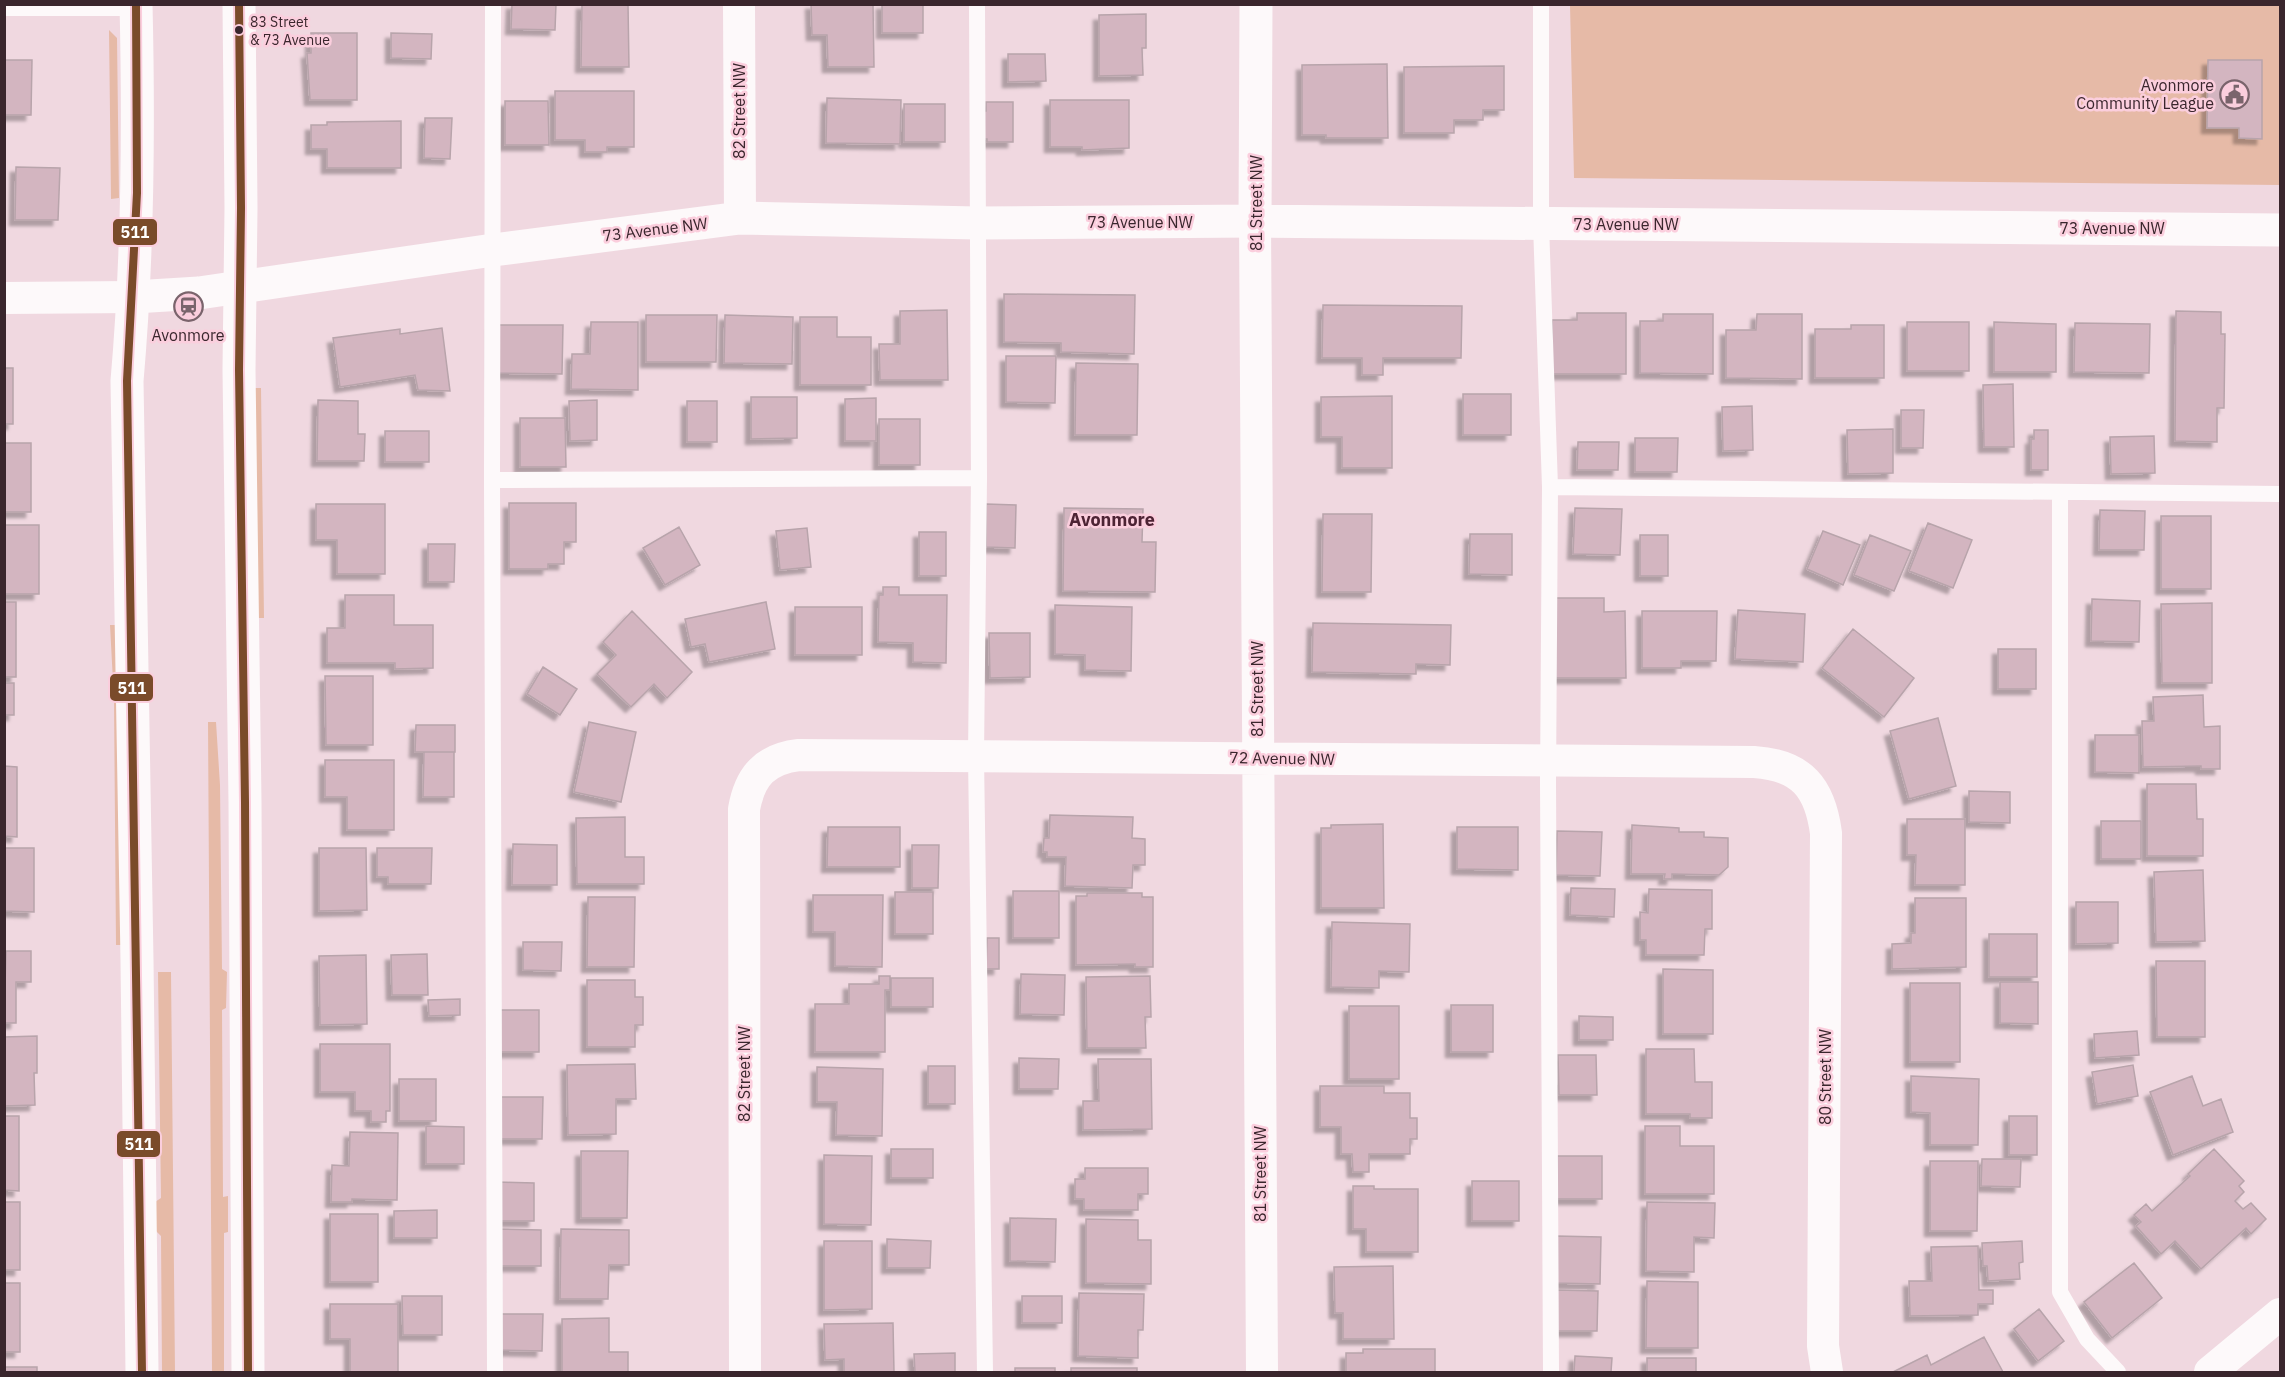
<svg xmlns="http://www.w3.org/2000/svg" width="2285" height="1377" font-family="'IBM Plex Sans',sans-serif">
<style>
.green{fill:#e6baa7}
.building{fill:#d3b5c0;stroke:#b8a4ab;stroke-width:1.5;filter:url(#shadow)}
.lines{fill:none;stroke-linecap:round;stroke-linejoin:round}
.service{stroke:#fdf9fa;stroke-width:16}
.minor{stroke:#fdf9fa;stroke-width:32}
.tertiary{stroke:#fdf9fa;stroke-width:33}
.secondary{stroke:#fdf9fa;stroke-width:33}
.bus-1-casing{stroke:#fbcedd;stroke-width:12}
.bus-1{stroke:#7a4b2a;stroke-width:8}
.bus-dot{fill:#3a262d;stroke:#fbcedd;stroke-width:2}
.labels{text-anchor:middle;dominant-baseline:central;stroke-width:5;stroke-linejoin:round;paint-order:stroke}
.bus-label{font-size:14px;fill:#3a262d;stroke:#fbcedd;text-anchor:start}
.poi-label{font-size:16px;fill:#3a262d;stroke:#fbcedd;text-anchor:end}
.street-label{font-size:16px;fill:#3a262d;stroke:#fbcedd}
.neighbourhood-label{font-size:18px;font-weight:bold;fill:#4d2334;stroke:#fbcedd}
.line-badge{stroke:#fbcedd;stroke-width:2}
.badge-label{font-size:16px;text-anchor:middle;font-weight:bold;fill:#fff}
</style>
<defs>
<filter id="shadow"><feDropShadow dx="-5.5" dy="5.5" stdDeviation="1.5" flood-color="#0004"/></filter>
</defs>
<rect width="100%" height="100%" fill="#f0d8e0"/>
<path class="green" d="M1570 5H2280V185L1574 178Z
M109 30 117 38 119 198 111 199Z
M253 388H261L264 618H256Z
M110 625H120L122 945H116L114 701Z
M208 722H216L220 785 222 969 227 972 226 1008 222 1010 223 1197 228 1196V1232L224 1233V1372H212Z
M158 972H171L175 1372H162L161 1236 156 1231 155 1202 161 1198Z"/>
<path class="building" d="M512 4H556L555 30 511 29Z
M582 4H628L629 67H581Z
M811 4H873L874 67H828L827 35H812Z
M882 4H923V33H882Z
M1146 14V48H1142L1143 75 1099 76V15Z
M311 33H357V100H310L307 53H311Z
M391 33 432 34 431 59 391 58Z
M1008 54H1045L1046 81 1008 82Z
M4 60H32L31 115H4Z
M2208 60H2262V139L2239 138V128H2207Z
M1387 64 1388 138H1326V135H1302V65Z
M1504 66V110H1483V120H1454V133H1404V67Z
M555 91H634V147H607V152H585V140H555Z
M827 98 901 100 900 144 826 143Z
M1050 100H1129V148L1082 150V147H1050Z
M505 101H548L549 145H505Z
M986 102H1013V142H987V139H981L982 111H986Z
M904 104H945V142H904Z
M425 118H452L450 159 424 158Z
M401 121V168H327V149H311V125H327V122Z
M16 167 60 168 58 220H15Z
M1004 294 1135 295 1134 354 1061 352V343L1004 342Z
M1323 305 1462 306 1461 358H1383V375H1362V358H1322Z
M947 310 948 380H880L879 344H900V311Z
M2176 311 2221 312V334H2225L2224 408H2217V442L2175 441Z
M1577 313H1626V374H1552V320H1577Z
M1663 314H1713V374L1640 373V321H1663Z
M1757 314H1802V379L1726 378V330H1756Z
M646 315H717L716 362H646Z
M725 315 793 317 792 364 724 363Z
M800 317H837V337H871V385H800Z
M591 322H638V390L571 389 572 354H590Z
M1907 322H1969V371H1907Z
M1994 322 2056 324V372H1994Z
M2075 323 2150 324 2149 373 2074 372Z
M493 325H563L562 374 493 373Z
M1851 325H1884V378H1815V329H1851Z
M442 328 450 391 418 390 415 375 340 387 333 338 400 329V334Z
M1006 356H1056L1055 403 1006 402Z
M1076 363 1138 364 1137 435H1075Z
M4 368H13V424H4Z
M2013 384 2014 447H1984L1983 385Z
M1463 394H1511V435H1463Z
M1392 396V468H1342V437H1321V397Z
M751 397H797V438L751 439Z
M876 398V441H845V399Z
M318 400 358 401V434H365L364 461H317Z
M597 400V440L570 441 569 401Z
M687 401H717V442H687Z
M1752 406 1753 450 1723 451 1722 407Z
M1901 410H1924L1923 448H1901Z
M520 418H565L566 467H520Z
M879 419H920V465H879Z
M1893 429V473L1848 474 1847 430Z
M2034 430H2048V470H2031V439H2034Z
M385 431H429V462H385Z
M2154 436 2155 473 2111 474 2110 437Z
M1635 438H1678L1677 472H1635Z
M1578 442H1619L1618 470H1577Z
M4 443H31V512H4Z
M509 503H576V542H564V564H548V569H509Z
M316 504H385V574H337V540H316Z
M986 504 1016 505 1015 548 986 547Z
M1064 508 1143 509 1142 542H1156L1155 592 1063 591Z
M1575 508 1622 509 1620 555 1573 554Z
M2100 510 2145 511 2144 550H2099Z
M1323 514H1372L1371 592H1322Z
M2161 516H2211V589H2161Z
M1928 523 1972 540 1953 588 1909 571Z
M4 525H39V594H4Z
M679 527 700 565 665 585 643 548Z
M807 528 811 567 780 570 776 531Z
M1823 531 1860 545 1843 585 1807 569Z
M919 532H946V576H919Z
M1470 534H1512V575L1469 574Z
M1640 535H1668V576H1640Z
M1870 535 1911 551 1894 591 1854 575Z
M428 544H455L454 582H428Z
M883 587H899V595H947L946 663 913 662V643L878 642 879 595H883Z
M345 595H394V625H433V668L395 669V663H327V628H345Z
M1552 598H1604V612L1625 611 1626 678H1552Z
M2092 599 2140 601 2139 642 2091 641Z
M4 602H16V677H4Z
M766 602 775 649 709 662 705 644 691 647 685 619Z
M2212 603V683H2162L2161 604Z
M1055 605 1132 607 1131 671 1085 670V655L1055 654Z
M795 607H862V655H795Z
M1738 610 1805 614 1803 662 1735 659Z
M632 611 692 672 667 698 654 684 631 707 597 674 616 655 603 642Z
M1642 611H1717L1716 661H1681V668H1642Z
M1313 623 1451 625 1450 665 1416 664V674L1312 672Z
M1853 629 1914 678 1884 717 1822 668Z
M989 633H1030V677L990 678Z
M1998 649H2036V689H1998Z
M543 667 577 689 560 715 527 694Z
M325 676H373V745H326Z
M4 683H14V715H4Z
M2203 695 2204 727 2220 726V769H2201V766L2143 767 2142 721H2154L2153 697Z
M1938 718 1956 786 1909 799 1890 731Z
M589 722 636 732 621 802 574 792Z
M416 725H455V752H415Z
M2095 735H2139V773L2095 772Z
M424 752H454V797H423Z
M325 760H394V830H347V797H325Z
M4 766 17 767V837L4 836Z
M2147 784H2196L2197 819H2203V856H2147Z
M1969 791 2010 792V823L1969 822Z
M1050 815 1133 817 1132 838 1145 839V865H1133L1132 888 1065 886 1066 857H1047V852H1043L1044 838H1049Z
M625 817V857H644V884H577L576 818Z
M1907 819H1965V885H1915L1916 855H1907Z
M2101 821H2141V859H2101Z
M1383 824 1384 908H1321V828H1331V825Z
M1632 825 1679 828V832H1704V837L1728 838V867L1719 875 1672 874V879H1664L1665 874H1631Z
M828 827H900V867H827Z
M1457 827H1518V870L1457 869Z
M1557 831 1602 832 1600 876 1556 875Z
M513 844 557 845V885H512Z
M912 845H939L938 888H912Z
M4 848H34V912L4 911Z
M319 848H366L367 910 319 911Z
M377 848H432L431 884H388V877H377Z
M2203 870 2205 941 2156 942 2154 872Z
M1571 888 1615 889 1614 917 1570 915Z
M1649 889 1712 890V929H1705L1704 955H1646V940H1640V912L1648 913Z
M1013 891H1059V938H1013Z
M895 892H933V934H895Z
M1087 893H1142V897H1153V967H1135V964L1076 965V896H1087Z
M813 895H883L882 967 835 966V932H813Z
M588 897H635L634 967H587Z
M1915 898H1966V967L1892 969V944L1911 943V933H1915Z
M2076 902H2118V943L2076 944Z
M1332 922 1410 924 1409 972 1379 971V988L1331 987Z
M1989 934H2037V977H1989Z
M987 938H999V969H986Z
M523 942H562L561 971 523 970Z
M6 951H31V982H16V1023H4Z
M427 954 428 995H392L391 955Z
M366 955 367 1024 320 1025 319 956Z
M2156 961H2205V1037H2157Z
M1663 969 1713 970V1034H1663Z
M1021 974 1065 975 1064 1015 1020 1014Z
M879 976H890V990H885V1052H815V1004H849V984H879Z
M1150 976 1151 1017H1145L1146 1048H1087L1086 977Z
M891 978H933V1007H891Z
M587 980H635V997H643V1025H635V1047H587Z
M2000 982H2038V1024L2000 1023Z
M1910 983H1960V1062H1910Z
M460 999V1015L429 1016 428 1000Z
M1451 1005H1493V1052H1451Z
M1349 1006H1399V1079H1349Z
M495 1010H539V1052H495Z
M1579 1016 1613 1017V1040H1579Z
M2137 1031 2139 1055 2095 1058 2094 1034Z
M37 1036V1073H34L35 1105 4 1106V1037Z
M320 1044H390V1111H386V1122H371V1111H355V1092H320Z
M1646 1049H1694L1695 1082H1712V1118H1690V1114H1646Z
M1558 1055H1596L1597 1095H1559Z
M1019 1058 1059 1059 1058 1089H1019Z
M1098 1059H1151L1152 1129 1083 1130V1101H1099Z
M635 1064 636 1099H616V1134L568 1135 567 1065Z
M2133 1065 2138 1096 2097 1104 2092 1072Z
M928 1066H955V1104H928Z
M817 1067 883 1069 882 1136 836 1135 837 1102H817Z
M1911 1076 1979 1079 1978 1145H1930V1113L1911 1112Z
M2192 1076 2203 1106 2221 1099 2233 1132 2173 1155 2150 1092Z
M399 1079H436V1121H399Z
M1320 1086H1384V1093H1410V1118H1417V1139H1410V1154H1369V1172H1353L1352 1154H1341V1127H1320Z
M498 1097H543L542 1139H497Z
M4 1116H19V1191L4 1190Z
M2009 1116H2037V1155H2009Z
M426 1126 464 1127V1164H426Z
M1645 1126H1680V1146H1714V1194H1645Z
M350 1132 398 1133 397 1200 352 1199V1202H331L332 1165 349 1166Z
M891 1149H933V1178H891Z
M2214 1149 2244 1181 2239 1186 2244 1192 2235 1201 2243 1209 2251 1203 2266 1219 2251 1234 2246 1228 2201 1269 2175 1241 2161 1254 2136 1226 2141 1222 2134 1215 2146 1204 2152 1211 2190 1176 2188 1174Z
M581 1151H628L627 1218H581Z
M824 1155 872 1156 871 1225 824 1224Z
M1557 1156H1602V1199H1557Z
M1982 1159H2021L2020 1187 1981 1186Z
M1930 1161H1978L1977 1231H1930Z
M1085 1168H1148V1194H1138V1210H1084V1199H1075V1179H1085Z
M1472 1181H1519V1221H1472Z
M497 1182 534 1183V1221H497Z
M1353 1186H1374V1189H1418V1252H1366V1229H1353Z
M4 1202H20V1270H4Z
M1647 1202 1715 1203 1714 1238 1694 1237V1272L1646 1271Z
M437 1210V1238H394V1211Z
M330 1214H378V1282H330Z
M1010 1218 1056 1219 1055 1262 1010 1261Z
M1086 1219 1138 1220V1240H1151V1284L1086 1283Z
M497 1229 541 1230V1266H496Z
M561 1229 629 1230V1265H609L608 1299H560Z
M1556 1236 1601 1237 1600 1284 1555 1283Z
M887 1239 931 1241 930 1268H887Z
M824 1241H872V1309L824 1310Z
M2022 1241 2023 1262 2019 1263 2020 1279 1988 1281 1987 1266H1983L1982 1243Z
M1978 1246 1979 1290H1993V1304H1978V1315L1910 1316 1909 1281H1932L1931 1247Z
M2134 1263 2162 1298 2112 1338 2084 1302Z
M1393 1266 1394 1339H1343V1313H1335L1334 1267Z
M1647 1281 1698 1282V1348H1646Z
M4 1283H20V1352H4Z
M1557 1290 1598 1291 1597 1331H1556Z
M1079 1293 1144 1294 1143 1330H1138V1358L1078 1356Z
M402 1296H442V1335H403Z
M1022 1296H1062V1323H1022Z
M330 1304H398V1372H350V1339H330Z
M2039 1309 2064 1341 2038 1361 2014 1329Z
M497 1314H543L542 1351 497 1350Z
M609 1318V1352H628V1372H562V1319Z
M893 1323 894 1372H844V1359L825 1360 824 1324Z
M1984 1337 2003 1372H1893L1927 1355 1931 1365Z
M1363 1349H1435V1372H1346V1353H1363Z
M955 1353V1372H915L914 1354Z
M1575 1356 1612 1358 1611 1372H1574Z
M1647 1358H1696V1372H1647Z
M4 1367H37V1372H4Z
M1015 1368H1055V1372H1015Z
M1071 1368H1137V1372H1071Z"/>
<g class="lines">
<path class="service" d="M493 4 492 480 495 1372
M977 4 979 478 976 757 985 1372
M1541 4V224L1550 487 1548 782 1551 1372
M4 8H136
M492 480 979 478
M1550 487 2280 494
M2060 492V1292L2087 1339 2118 1372"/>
<path class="minor" d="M739 4 740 218
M1255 221 1262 1372
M4 298 134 297
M745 1372 744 809C750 776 765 759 799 755L1754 762C1802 765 1820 788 1826 833L1823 1346 1827 1372
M2210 1372 2280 1314"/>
<path class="tertiary" d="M1255 221 1256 4
M134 297 199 293 493 250 740 218 977 223 1255 221 2280 230"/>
<path class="secondary" d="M136 4C139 130 138 256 127 381L137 960 142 1372
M239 4 241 208 239 370 245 802 248 1372"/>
<defs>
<path id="bus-1" d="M136 4 137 193 127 381 142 1372
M239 4 241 208 239 370 245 802 248 1372"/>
</defs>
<use href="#bus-1" class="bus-1-casing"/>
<use href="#bus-1" class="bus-1"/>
</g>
<defs>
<symbol id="civic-ring" viewBox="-11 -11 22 22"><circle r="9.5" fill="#fbcedd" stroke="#7a646c" stroke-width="1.5"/><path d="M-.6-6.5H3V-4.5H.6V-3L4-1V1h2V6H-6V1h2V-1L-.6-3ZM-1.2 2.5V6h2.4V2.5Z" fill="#7a646c"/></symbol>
<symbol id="station-ring" viewBox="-11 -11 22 22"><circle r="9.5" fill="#fbcedd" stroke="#7a646c" stroke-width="1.5"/><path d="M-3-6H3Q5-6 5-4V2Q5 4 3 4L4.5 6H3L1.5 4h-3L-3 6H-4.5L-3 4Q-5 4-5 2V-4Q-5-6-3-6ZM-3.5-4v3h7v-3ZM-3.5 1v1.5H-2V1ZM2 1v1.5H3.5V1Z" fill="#7a646c"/></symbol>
</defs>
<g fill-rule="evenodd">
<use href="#civic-ring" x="2218" y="78" width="33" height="33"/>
<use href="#station-ring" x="172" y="290" width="33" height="33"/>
</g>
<circle class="bus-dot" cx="239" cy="30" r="5"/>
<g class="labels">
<g class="bus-label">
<text x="250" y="22">83 Street<tspan x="250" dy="18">&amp; 73 Avenue</tspan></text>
</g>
<g class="poi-label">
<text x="2214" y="85">Avonmore<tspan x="2214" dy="18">Community League</tspan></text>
<text x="188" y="335" text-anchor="middle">Avonmore</text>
</g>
<g class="street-label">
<text transform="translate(739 111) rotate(-90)">82 Street NW</text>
<text transform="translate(1256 203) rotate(-90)">81 Street NW</text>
<text x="1140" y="222">73 Avenue NW</text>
<text x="1626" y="224">73 Avenue NW</text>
<text x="2112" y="228">73 Avenue NW</text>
<text transform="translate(655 229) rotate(-7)">73 Avenue NW</text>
<text transform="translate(1257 689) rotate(-90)">81 Street NW</text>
<text transform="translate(1282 758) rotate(1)">72 Avenue NW</text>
<text transform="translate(744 1074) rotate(-90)">82 Street NW</text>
<text transform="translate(1825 1077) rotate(-90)">80 Street NW</text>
<text transform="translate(1260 1174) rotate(-90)">81 Street NW</text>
</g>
<g class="neighbourhood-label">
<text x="1112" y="519">Avonmore</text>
</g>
</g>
<g class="line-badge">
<rect x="112" y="218" width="46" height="28" rx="6" fill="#7a4b2a"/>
<rect x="109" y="673" width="45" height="29" rx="6" fill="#7a4b2a"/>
<rect x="116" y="1130" width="45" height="28" rx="6" fill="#7a4b2a"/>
</g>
<g class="badge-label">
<text x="135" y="238">511</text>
<text x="132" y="694">511</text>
<text x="139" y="1150">511</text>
</g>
<rect width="2285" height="1377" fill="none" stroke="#3a262d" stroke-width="12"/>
</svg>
